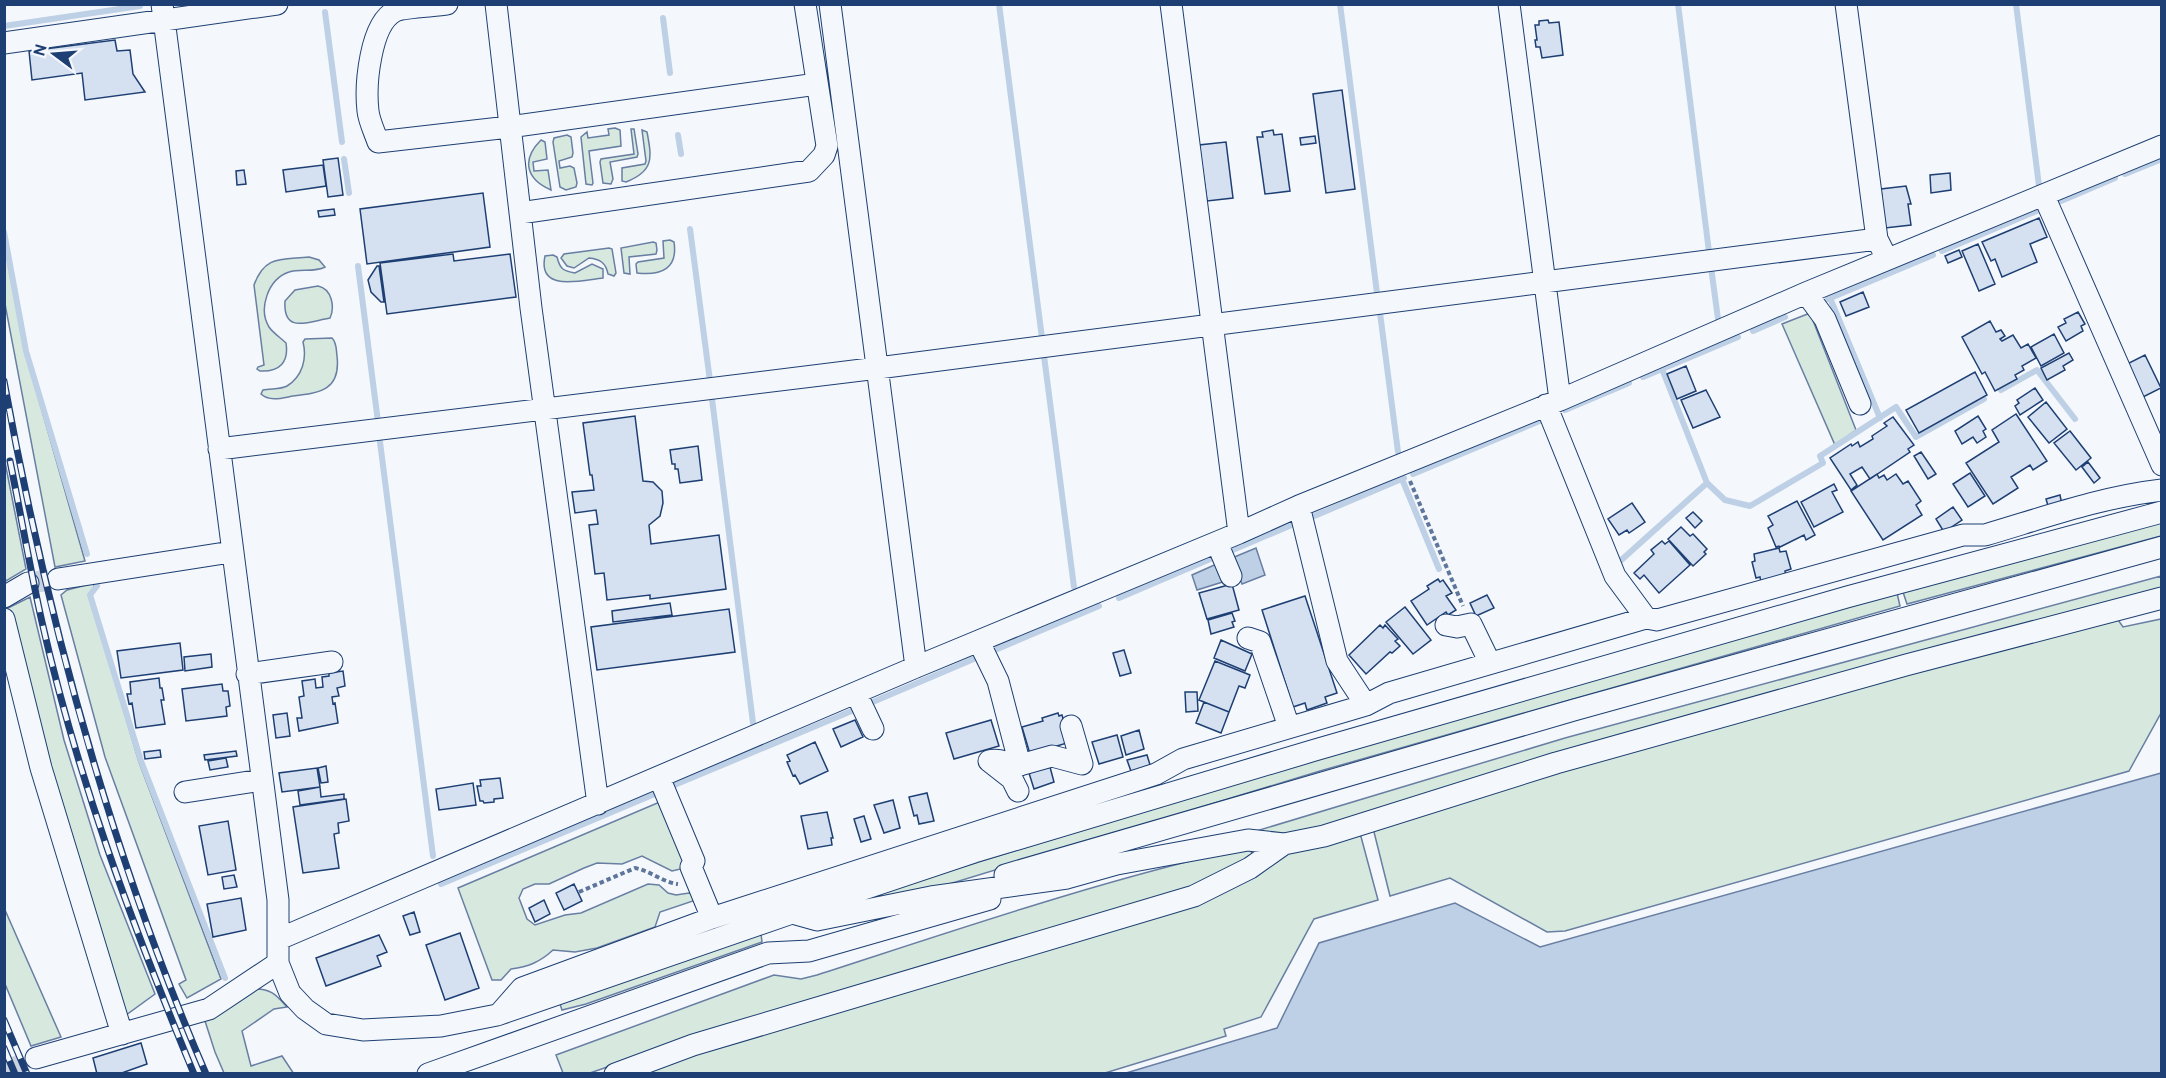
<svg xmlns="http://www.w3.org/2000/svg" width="2166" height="1078" font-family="Overpass,sans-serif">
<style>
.green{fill:#d7e8df;stroke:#687fa3;stroke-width:1.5}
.water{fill:#bed0e5;stroke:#687fa3;stroke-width:1.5}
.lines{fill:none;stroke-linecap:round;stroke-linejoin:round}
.stream{stroke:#bed0e5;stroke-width:6}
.building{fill:#d5e0f0;stroke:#1d3f73;stroke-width:1.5}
.minor-tunnel{stroke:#c9d2e0;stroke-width:21;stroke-dasharray:21 10;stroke-linecap:butt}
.minor-casing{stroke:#1d3f73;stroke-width:23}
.path{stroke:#5e769c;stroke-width:4;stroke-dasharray:4.5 3;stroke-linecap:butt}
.minor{stroke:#f4f7fb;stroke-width:21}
.rail-casing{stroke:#1d3f73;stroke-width:7}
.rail{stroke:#f4f7fb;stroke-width:4.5;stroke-dasharray:14;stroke-linecap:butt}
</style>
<rect width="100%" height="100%" fill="#f4f7fb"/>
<path class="green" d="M615 128 620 130 621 146 589 151 593 183 592 185 586 184 581 137 587 132 588 138 609 135 608 129Z
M631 129H634L638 154 637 157 610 162 613 179 611 184 603 183 600 162 601 159 634 154Z
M642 130 647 132C652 158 654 171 626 182L622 181V168L645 164 646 161Z
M567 135 571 137 573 153 572 157 559 161 560 168 570 166 574 168 577 183 576 187 566 190 560 187 553 142 554 138Z
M541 140 545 142 547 159 533 162 534 171 548 170 551 190C526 179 521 160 541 140Z
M670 240 674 242C678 268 662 276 637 273L636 264 638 262 664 258 663 241Z
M4 242 25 351 85 561 55 567 5 304Z
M653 242 656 243 657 250 656 254 629 257 630 274 624 273 621 248Z
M609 248 612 249 616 273 614 276 608 274C606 263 600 259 589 258L574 268 567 266 561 258 564 254Z
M553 255 557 257C560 269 563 271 575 273L592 264 603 269V278C582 280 537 293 545 256Z
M309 257 319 260 325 267C314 273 300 268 289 272 268 279 258 309 269 327 273 333 281 338 286 343 289 362 280 372 260 371L257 369 258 367 264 365 254 285C265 255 281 260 309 257Z
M318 286C332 289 335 307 330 318 307 322 283 334 285 301L295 290Z
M1810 313 1856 430 1835 445 1782 324Z
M332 338C337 343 336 349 337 356 341 390 320 393 293 396 282 398 270 402 261 394L263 390C270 388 280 390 287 386 303 376 307 358 303 342L305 339Z
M5 462 26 569 6 581 4 575Z
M2161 522V536L1907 604 1903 592Z
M2161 576V588L2159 591 1326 829 1286 834 1243 835 1565 738Z
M94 583V587L89 594 139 762 221 979 187 998 179 984 186 980 105 757 61 595 67 590Z
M1897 593 1900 606 1320 771 923 892 834 909 922 879 1318 759Z
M30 597 64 740 100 855 155 994 126 1015 48 774 8 608Z
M2116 617 2123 627 2161 619V713L2129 771 1565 931 1547 932 1450 878 1390 896 1373 828 1552 768Z
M662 801 686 859 685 868 672 871 642 856 622 864 597 863 584 868 549 884H535L523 889 519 898 527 919 535 925 565 915 581 913 648 884 659 885 668 893 676 895 689 893 695 895 693 901 660 912 655 927 597 948 575 952 553 950C540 962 528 967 511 969L501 980H492L458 888Z
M1360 833 1378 900 1314 919 1261 1017 1224 1029 1226 1036 1105 1073 626 1074 1195 901 1288 851Z
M1244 848 1251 851 1253 857 1193 891 694 1037 590 1073H563L556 1055 774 975 801 979 817 975C959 929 1099 881 1244 848Z
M4 910H5L61 1037 31 1046 5 984Z
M761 934 762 942 586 1004 562 1010 560 1004Z
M254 989C271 988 277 996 287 1007L274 1009 242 1031 251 1066 282 1056 294 1074 224 1073 215 1052 205 1021Z"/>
<path class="water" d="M1256 548 1265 575 1242 584 1232 558Z
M1221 562 1229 580 1197 590 1192 575Z
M2161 773V1073H1126L1277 1028 1319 943 1455 903 1540 947Z"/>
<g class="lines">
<path class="stream" d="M999 4 1042 338
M1340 4 1377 293
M1678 4 1709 252
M2016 4 2039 186
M325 12 342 142
M663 18 670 73
M4 26 140 6
M678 135 681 154
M344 159 349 193
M2125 174 2162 159
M2061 201 2115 178
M690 229 710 381
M4 232 26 351 87 554
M1942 251 2039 210
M358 266 378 422
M1711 267 1718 319
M1830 298 1880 418
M1828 299 1933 255
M1380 313 1398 452
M1753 331 1785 317
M1044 356 1074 587
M1643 377 1738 337
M2001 390 2037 370 2075 419
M712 399 753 723
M1565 410 1629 383
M380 442 433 856
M1413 474 1542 420
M1402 479 1439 569
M1707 483 1725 500 1750 506 1823 463 1820 456 1896 407 1916 437 1984 399
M1312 517 1404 478
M1228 552 1294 524
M1618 563 1707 483 1662 369
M97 586 90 595 141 761 225 978
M1119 598 1215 557
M995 650 1099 606
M868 704 976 658
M672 786 854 710
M441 884 657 793"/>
</g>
<path class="building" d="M1548 20 1549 23 1559 22 1563 55 1542 58 1540 47H1536L1535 40H1537L1535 25H1539V21Z
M115 40 117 51 130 50 133 74 145 92 85 100 82 73 32 80 29 51Z
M1342 90 1355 189 1326 193 1313 94Z
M1273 130 1274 135 1282 134 1290 191 1265 194 1257 137H1263L1262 132Z
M1315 136 1316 143 1301 145 1300 138Z
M1226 142 1233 198 1207 201 1199 145Z
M338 158 343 195 328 197 323 160Z
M323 165 326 186 286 192 283 170Z
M244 170 246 184 237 185 236 171Z
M1950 173 1951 190 1931 193 1930 175Z
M1906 186 1911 204H1908L1911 225 1885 228 1881 189Z
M483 193 490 247 367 264 360 209Z
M334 209 335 215 319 217 318 211Z
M2039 218 2047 237 2030 244 2037 262 2002 277 1995 259 1991 261 1982 242Z
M1978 244 1995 284 1979 291 1962 251Z
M1959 250 1962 257 1948 263 1945 256Z
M453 254 454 261 510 254 516 297 387 314 380 263Z
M377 266H379L384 302H381L371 292 368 280Z
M1863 292 1869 307 1846 316 1840 302Z
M2078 312 2085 324 2081 326 2083 331 2066 341 2058 327 2066 323 2064 319Z
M1990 321 1996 332 2001 330 2005 336 2000 339 2002 341 2013 335 2021 348 2028 344 2036 358 2022 366 2024 370 2015 375 2017 379 1995 391 1985 372 1982 374 1962 337Z
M2054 334 2064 353 2041 366 2031 347Z
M2069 353 2073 360 2063 366 2065 370 2047 380 2041 368Z
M2145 355 2161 388 2141 398 2125 365Z
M1686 366 1696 391 1677 399 1667 374Z
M1975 372 1987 395 1919 433 1906 410Z
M2035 388 2043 400 2020 415 2015 406 2019 403 2017 400Z
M1706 390 1720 417 1693 428 1681 400Z
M2046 402 2067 429 2049 443 2028 417Z
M2016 414 2047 461 2033 470 2030 465 2011 477 2018 488 1993 504 1966 463 1999 442 1992 430Z
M635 416 643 481 653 482 662 491 663 503 660 516 649 525 651 544 719 535 726 589 650 599V595L607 600 604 573 595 574 589 525 598 524 596 510 575 513 572 492 594 490 592 475H590L583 423Z
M1978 416 1986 429 1983 431 1986 437 1977 443 1973 437 1962 444 1955 431Z
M1893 417 1914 445 1908 449 1910 452 1870 479 1862 467 1850 474 1857 485 1851 490 1830 458 1851 444 1852 446 1858 442 1860 447 1873 439 1872 436 1887 426 1884 423Z
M2070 431 2091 458 2076 470 2054 443Z
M698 446 702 480 680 483 678 469H675V464H672L670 450Z
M1921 452 1936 474 1928 479 1914 456Z
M2088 462 2100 478 2094 483 2082 467Z
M1970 473 1985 496 1968 507 1953 484Z
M1877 474 1879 478 1884 475 1887 480 1896 474 1903 484 1908 481 1921 501 1916 505 1922 515 1883 540 1851 491Z
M1834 484 1837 490 1832 492 1843 512 1814 527 1801 502Z
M2060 495 2062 505 2049 509 2046 499Z
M1797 501 1815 535 1806 540 1804 535 1780 547 1779 546 1776 547 1768 528 1773 525 1768 516Z
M1632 503 1645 522 1629 533 1627 530 1619 535 1608 519Z
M1953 507 1962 520 1944 532 1936 519Z
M1693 512 1702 521 1695 528 1686 518Z
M1681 527 1690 536 1693 534 1707 549 1704 552 1706 554 1693 566 1668 539Z
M1662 541 1665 544 1669 541 1690 565 1659 593 1644 575 1640 579 1634 573 1654 554 1651 550Z
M1779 548 1780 552 1786 551 1791 569 1785 571 1786 577 1761 583 1760 577 1756 578 1752 562 1755 561 1754 554Z
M1438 579 1440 582 1443 580 1452 593 1446 596 1456 610 1448 615 1446 612 1427 625 1411 601 1429 589 1427 586Z
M1232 584 1239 610 1207 619 1199 593Z
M1487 595 1494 608 1476 616 1470 603Z
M1305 596 1337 693 1325 697 1327 703 1307 710 1305 703 1293 707 1262 610Z
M670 603 672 615 613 622 612 611Z
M1405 607 1431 640 1413 654 1386 622Z
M729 609 735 652 597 670 591 627Z
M1232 613 1235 621 1232 622 1234 627 1211 634 1208 620Z
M1380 625 1383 628 1385 625 1398 639 1395 641 1400 646 1392 653 1390 652 1366 674 1349 655Z
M1221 640 1252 654 1245 671 1214 658Z
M180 643 183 670 121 678 117 651Z
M1124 650 1131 673 1120 676 1113 653Z
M211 654 212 667 185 671 184 657Z
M1215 661 1250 675 1245 688 1239 686 1229 712 1199 700Z
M343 671 345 686 337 688 339 696 332 697 333 704 335 703 338 723 299 731 297 718H302L299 697 304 696 302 681 315 679 316 688 323 687 322 677 329 676V673Z
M159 678 160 688H162L164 700H161L165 724 136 728 132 703 129 704 127 694H131L130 682Z
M222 684 223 691H228L230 706 226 707 227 716 186 721 182 689Z
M1185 692H1197L1198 711 1186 712Z
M1204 702 1229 712 1221 733 1196 723Z
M287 713 290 736 276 738 273 715Z
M1058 713 1059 716 1062 715 1065 725 1067 743 1030 754 1022 727 1043 721 1042 718Z
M855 720 863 737 841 747 833 729Z
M991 720 999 746 954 759 946 733Z
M1139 730 1144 749 1126 755 1121 736Z
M1117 735 1123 757 1099 764 1092 742Z
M815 742 828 771 800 784 795 775 793 776 787 762 790 761 787 755Z
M160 750 161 757 145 759 144 752Z
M236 751 237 756 205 760 204 755Z
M1147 755 1151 768 1132 774 1127 760Z
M226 758 228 767 210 770 208 761Z
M326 766 328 782 321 783 318 768Z
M1050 767 1054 782 1034 789 1029 773Z
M317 768 320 787 282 792 279 773Z
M500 778 503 798 494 799V802L484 803 483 801H480L477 786H481L480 780Z
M473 783 476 805 439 810 436 789Z
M320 787 321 797 344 794V799L300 805 298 791Z
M927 793 934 821 919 824 917 815 914 816 909 797Z
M346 799 349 821 338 823 339 833 334 834 339 868 303 873 293 807Z
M893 800 900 828 884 833 874 805Z
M827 812 833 838H831L832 845 808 849 801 816Z
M864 816 871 839 861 842 854 819Z
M228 821 236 870 208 875 199 826Z
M234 875 237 887 224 889 222 877Z
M574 884 582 901 564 910 556 893Z
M241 898 246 930 213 937 207 904Z
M544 900 550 914 535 922 529 908Z
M414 912 420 932 410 935 403 916Z
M460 933 479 988 445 1000 426 945Z
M379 935 387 952 377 956 381 966 326 986 316 958Z
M141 1043 147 1064 119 1074H97L93 1058Z"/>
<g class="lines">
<path class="minor-tunnel" d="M28 583 58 579
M4 1072 36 1058"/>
<defs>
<path id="minor" d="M162 4 278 900V963L290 993 305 1009 326 1024 363 1030 441 1026 497 1015 792 913 974 852 1315 750 1847 597 2162 512
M447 4C436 6 403 7 395 11 370 24 365 85 368 111 369 121 375 133 378 142L509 127 817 84
M496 4 531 308 598 804
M830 4 916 667
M1171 4 1239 533
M1509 4 1560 400
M1846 4 1877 239 1883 251
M4 43 277 4
M2044 196 2162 465
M520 213 809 171 824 155 827 146 805 4
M1806 293 1825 319 1860 404
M1546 405 1615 576 1646 618
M219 449 878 368 1877 239
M1299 506 1337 661 1366 705
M1217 543 1231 576
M58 579 231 552
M4 597 28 583
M4 619 41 768 122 1034
M1446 625 1457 627 1471 624 1490 663
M1248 638 1260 642 1289 727
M979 642 998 681 1020 765 1052 756 1082 764 1071 726
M247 674 332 662
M856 693 873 729
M659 777 694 861 691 867 712 918
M1018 791 1012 779 989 761C998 758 1010 765 1020 765
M185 792 262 780
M1005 875 1574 710 2162 547
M792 913 817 920 931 897 1067 878 1117 864 1248 840 1284 844 1324 836 1556 763 1906 665 2162 598
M279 939 916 667 1239 533 1299 506 1560 400 1806 293 2162 146
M500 1013 522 988 712 918 1156 774 1183 759 1366 705 1389 693 1646 618 1657 620 1963 535H1985C2043 518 2101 497 2162 490
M36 1058 209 1009 278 963
M428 1074 768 953 809 951 990 899
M615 1074 693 1045 1194 896 1250 868 1284 844"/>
</defs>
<use href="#minor" class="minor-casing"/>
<path class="path" d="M1410 481 1463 606
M579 892 635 868C651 871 662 882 678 884"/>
<use href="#minor" class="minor"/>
<defs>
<path id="rail" d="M4 381C47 618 110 852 206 1074
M10 461C21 515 30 569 42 622 77 777 133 927 194 1074
M4 1020 27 1074
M4 1048 15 1074"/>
</defs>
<use href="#rail" class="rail-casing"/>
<use href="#rail" class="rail"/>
</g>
<rect width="2166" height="1078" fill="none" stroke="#1d3f73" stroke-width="12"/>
<g transform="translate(54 54) rotate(286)" stroke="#f4f7fb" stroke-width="4.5" paint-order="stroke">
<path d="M0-4.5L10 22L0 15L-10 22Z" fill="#1d3f73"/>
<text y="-9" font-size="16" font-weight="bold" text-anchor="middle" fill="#1d3f73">N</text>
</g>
</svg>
